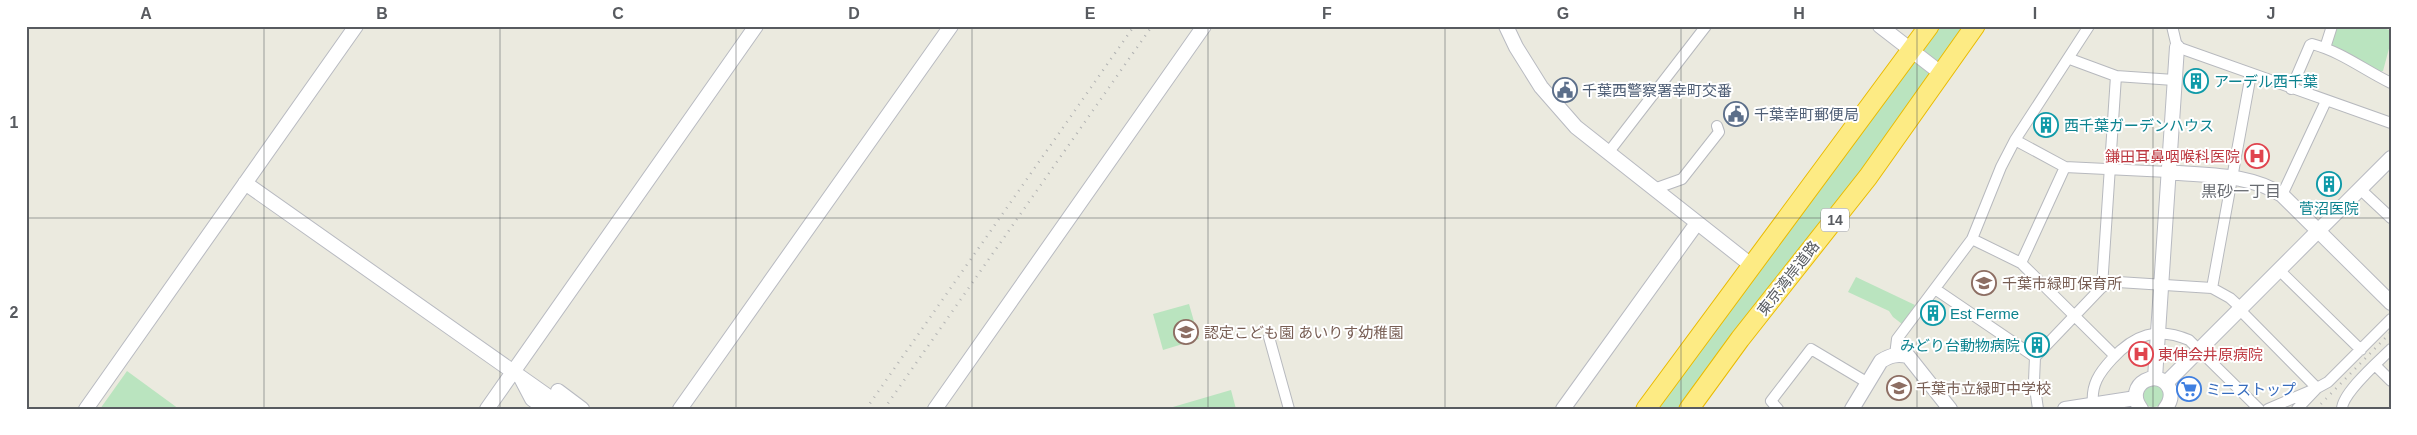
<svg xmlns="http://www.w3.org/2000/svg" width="2417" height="435" font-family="Arial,'Noto Sans JP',sans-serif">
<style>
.green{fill:#bae4bf}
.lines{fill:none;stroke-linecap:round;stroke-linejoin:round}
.street-casing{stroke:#b7b9be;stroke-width:12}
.secondary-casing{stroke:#b8bac1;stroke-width:16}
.highway-casing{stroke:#eabb00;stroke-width:21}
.street{stroke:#fff;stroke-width:10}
.secondary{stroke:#fff;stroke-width:14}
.highway{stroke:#fdeb84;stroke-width:19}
.rail{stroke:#b2b3b3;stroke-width:2.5;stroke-dasharray:1 6;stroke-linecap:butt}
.grid{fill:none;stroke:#585b60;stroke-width:1;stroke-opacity:0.55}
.labels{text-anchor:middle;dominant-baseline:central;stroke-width:4;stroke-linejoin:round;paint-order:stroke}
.shield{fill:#fff;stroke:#8a8c90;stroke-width:1}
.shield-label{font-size:14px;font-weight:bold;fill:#585b60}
.culture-label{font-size:15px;fill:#0d838f;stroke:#fff;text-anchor:start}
.service-label{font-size:15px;fill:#4e5e75;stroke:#fff;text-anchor:start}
.health-label{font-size:15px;fill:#be3a42;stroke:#fff;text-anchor:end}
.street-label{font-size:15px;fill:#585b60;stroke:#fff}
.education-label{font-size:15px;fill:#785e54;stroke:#fff;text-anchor:start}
.shop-label{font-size:15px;fill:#366cbe;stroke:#fff;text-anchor:start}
.neighbourhood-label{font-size:16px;fill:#696c72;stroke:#fff}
.neatline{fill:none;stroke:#585b60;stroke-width:2}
.grid-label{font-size:16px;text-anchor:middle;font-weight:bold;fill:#585b60}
</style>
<rect width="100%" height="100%" fill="#ebeadf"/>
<path class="green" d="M1939 26H1968L1939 66 1920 52Z
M2337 26H2380L2391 31V41L2383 71 2379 72 2332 47 2331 44Z
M1913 60 1933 75 1680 409H1658Z
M1856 277 1915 305 1902 324 1893 317 1889 311 1848 292Z
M1189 304 1199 339 1163 350 1153 314Z
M127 371 179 409H100Z
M2142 396a11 11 0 1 1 22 0a11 11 0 1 1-22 0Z
M1231 390 1236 409H1166Z"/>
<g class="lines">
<defs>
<path id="street" d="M2172 26 2177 47 2391 123
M2325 48 2332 26
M2070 59 2116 76 2174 80
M2291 89 2310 45 2312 44C2342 52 2364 70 2391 83
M2015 140 2065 167 2168 172
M1608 153 1706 26
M1654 189 1682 179 1719 132 1717 126
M2360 189 2391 218
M2282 195 2326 101
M1972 239 2021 263 2115 356
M2021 263 2065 167
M2279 270 2361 350
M2102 287 2116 76
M2212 288 2251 74
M1935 289 2035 357
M2240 310 2317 388 2268 409
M1269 337 1289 409
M1895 355 1897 339 1972 239 2001 167 2015 140 2089 26
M2375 365 2391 381
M2093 404C2091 385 2099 373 2112 359 2134 335 2157 326 2189 340L2259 409
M1778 409 1771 401 1811 349 1868 383
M2038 409 2034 381 2035 357 2102 287 2118 282 2212 288 2230 298 2241 308
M2297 409 2317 388 2328 382 2391 319
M2342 409C2342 393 2379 361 2391 349"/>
<path id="secondary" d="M1506 26 1516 47 1541 87 1576 127 1751 265
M1880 26 1942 74
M2168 172C2206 176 2249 173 2282 195L2391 303
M245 183 566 409
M521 378 532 399 546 409
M2155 378 2177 47
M2166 383 2391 158
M558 391 582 409
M86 409 356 26
M487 409 756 26
M680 409 951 26
M935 409 1204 26
M1563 409 1697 223
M1852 409 1881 361C1891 355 1897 354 1908 356L1950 409
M2065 409 2136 398
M2141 409C2122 384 2161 365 2170 390 2172 397 2169 404 2165 409"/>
<path id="highway" d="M1646 409 1929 26
M1689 409 1740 339 1868 177 1975 26"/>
</defs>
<use href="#street" class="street-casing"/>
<use href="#secondary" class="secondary-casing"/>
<use href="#highway" class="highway-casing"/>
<use href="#street" class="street"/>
<use href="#secondary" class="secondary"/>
<use href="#highway" class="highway"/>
<path class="rail" d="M866 409 1134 26
M884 409 1152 26
M2316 409 2391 332"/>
</g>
<path class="grid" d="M264 26V409M500 26V409M736 26V409M972 26V409M1208 26V409M1445 26V409M1681 26V409M1917 26V409M2153 26V409M26 218H2391"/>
<defs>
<symbol id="building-ring" viewBox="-11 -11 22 22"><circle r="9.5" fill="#fff" stroke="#0f9aa8" stroke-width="1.5"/><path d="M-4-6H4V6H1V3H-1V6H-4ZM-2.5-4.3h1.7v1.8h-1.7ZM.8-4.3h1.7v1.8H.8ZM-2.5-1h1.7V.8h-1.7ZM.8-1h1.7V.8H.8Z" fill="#0f9aa8"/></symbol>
<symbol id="civic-ring" viewBox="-11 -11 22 22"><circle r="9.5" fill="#fff" stroke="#5c6f8a" stroke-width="1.5"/><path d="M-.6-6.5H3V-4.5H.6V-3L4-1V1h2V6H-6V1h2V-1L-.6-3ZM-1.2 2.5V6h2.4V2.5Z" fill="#5c6f8a"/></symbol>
<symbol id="hospital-ring" viewBox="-11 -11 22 22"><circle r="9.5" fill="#fff" stroke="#e0444e" stroke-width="1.5"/><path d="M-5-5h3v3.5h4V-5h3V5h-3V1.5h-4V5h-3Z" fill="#e0444e"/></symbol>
<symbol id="school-ring" viewBox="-11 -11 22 22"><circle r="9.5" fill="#fff" stroke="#8d6e63" stroke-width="1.5"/><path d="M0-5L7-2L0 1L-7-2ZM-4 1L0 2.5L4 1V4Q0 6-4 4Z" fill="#8d6e63"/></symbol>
<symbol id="supermarket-ring" viewBox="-11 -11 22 22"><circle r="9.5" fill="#fff" stroke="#3f7fe0" stroke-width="1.5"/><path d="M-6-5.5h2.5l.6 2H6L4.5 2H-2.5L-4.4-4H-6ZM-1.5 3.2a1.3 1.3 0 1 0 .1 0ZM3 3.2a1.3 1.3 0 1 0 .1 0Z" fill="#3f7fe0"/></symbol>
</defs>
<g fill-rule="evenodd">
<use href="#building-ring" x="2182" y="67" width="28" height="28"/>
<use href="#civic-ring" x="1551" y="76" width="28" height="28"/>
<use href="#civic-ring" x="1722" y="100" width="28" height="28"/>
<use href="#building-ring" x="2032" y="111" width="28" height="28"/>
<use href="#hospital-ring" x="2243" y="142" width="28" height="28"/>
<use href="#building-ring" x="2315" y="170" width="28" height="28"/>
<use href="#school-ring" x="1970" y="269" width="28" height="28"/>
<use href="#building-ring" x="1919" y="299" width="28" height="28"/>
<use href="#school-ring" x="1172" y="318" width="28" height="28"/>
<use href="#building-ring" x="2023" y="331" width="28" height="28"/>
<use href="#hospital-ring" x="2127" y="340" width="28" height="28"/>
<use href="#school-ring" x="1885" y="374" width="28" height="28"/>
<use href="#supermarket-ring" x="2175" y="375" width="28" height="28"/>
</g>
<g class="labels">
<rect class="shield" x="1821" y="208.5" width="28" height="23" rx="4"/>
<g class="shield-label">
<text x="1835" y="220">14</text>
</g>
<g class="culture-label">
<text x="2214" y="81">アーデル西千葉</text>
<text x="2064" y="125">西千葉ガーデンハウス</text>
<text x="2329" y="208" text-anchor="middle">菅沼医院</text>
<text x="1950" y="313">Est Ferme</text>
<text x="2020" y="345" text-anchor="end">みどり台動物病院</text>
</g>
<g class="service-label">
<text x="1582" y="90">千葉西警察署幸町交番</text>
<text x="1754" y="114">千葉幸町郵便局</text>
</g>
<g class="health-label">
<text x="2240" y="156">鎌田耳鼻咽喉科医院</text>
<text x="2158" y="354" text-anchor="start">東伸会井原病院</text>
</g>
<g class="street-label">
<text transform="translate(1788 278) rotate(-52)">東京湾岸道路</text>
</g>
<g class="education-label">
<text x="2002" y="283">千葉市緑町保育所</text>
<text x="1204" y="332">認定こども園 あいりす幼稚園</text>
<text x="1916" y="388">千葉市立緑町中学校</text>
</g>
<g class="shop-label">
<text x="2206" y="389">ミニストップ</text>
</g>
<g class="neighbourhood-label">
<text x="2241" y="191">黒砂一丁目</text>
</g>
</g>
<rect width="2417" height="435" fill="none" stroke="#ffffff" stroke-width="55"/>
<rect x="28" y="28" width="2362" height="380" class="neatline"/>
<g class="grid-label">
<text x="146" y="19">A</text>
<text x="382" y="19">B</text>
<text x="618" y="19">C</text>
<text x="854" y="19">D</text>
<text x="1090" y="19">E</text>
<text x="1327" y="19">F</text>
<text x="1563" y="19">G</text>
<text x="1799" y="19">H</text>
<text x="2035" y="19">I</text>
<text x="2271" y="19">J</text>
<text x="14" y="128">1</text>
<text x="14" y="318">2</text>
</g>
</svg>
